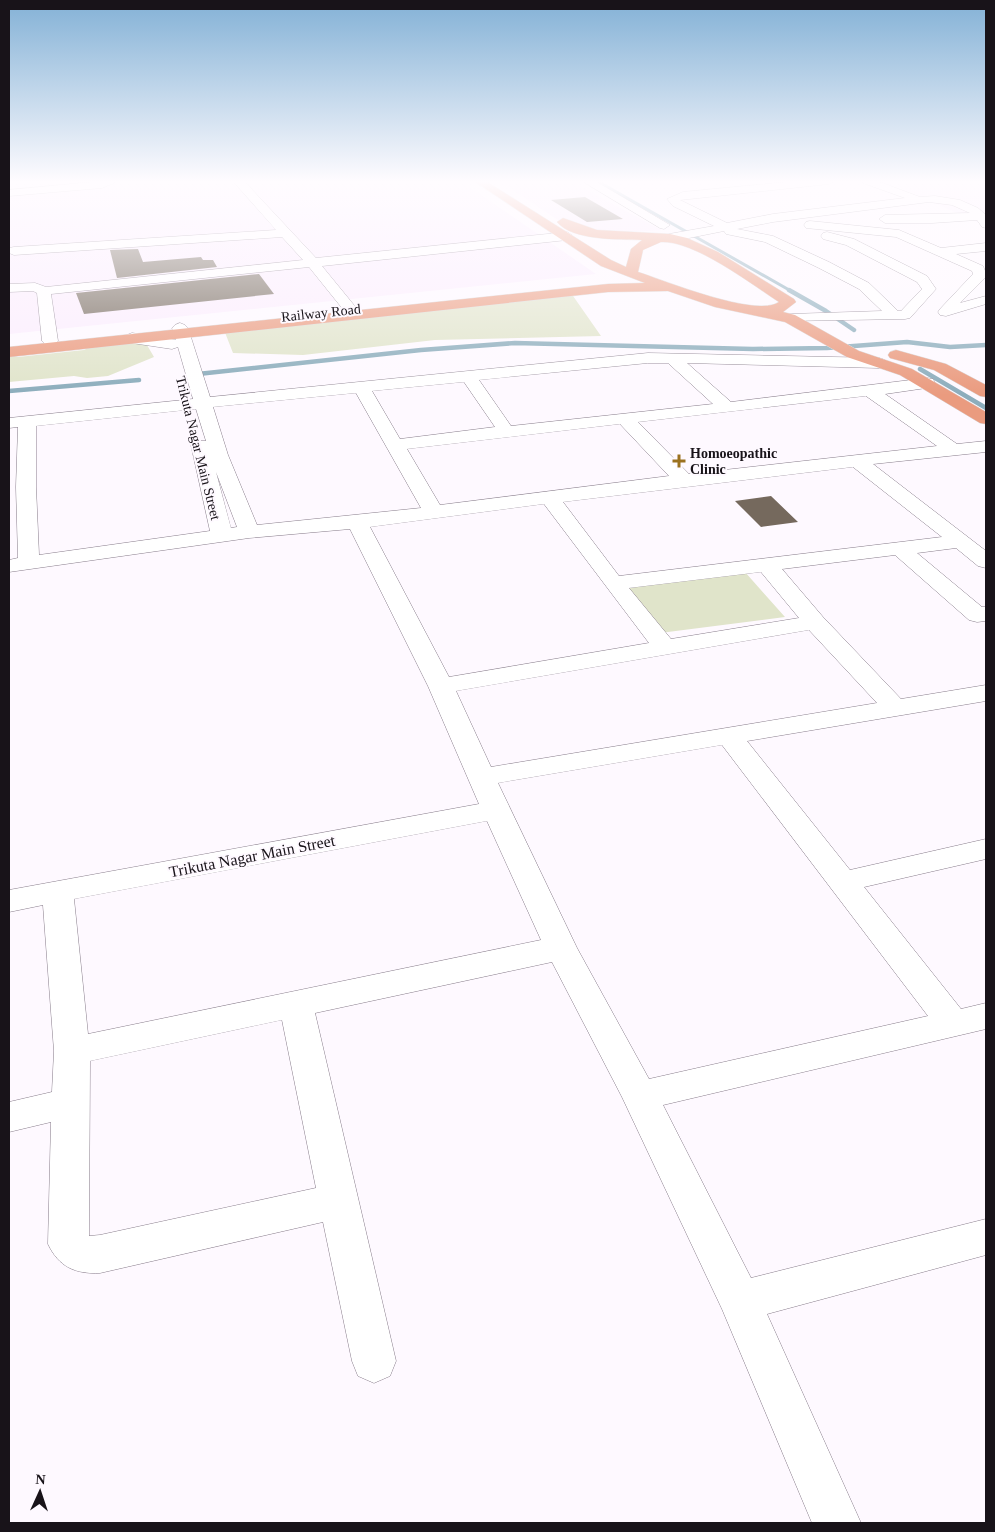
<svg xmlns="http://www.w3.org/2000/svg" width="995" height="1532" font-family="Georgia,serif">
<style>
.built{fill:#fbedfe}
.green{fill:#e0e4ca}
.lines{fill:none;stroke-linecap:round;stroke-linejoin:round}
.stream-far1{stroke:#8cadbc;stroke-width:3}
.stream{stroke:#8cadbc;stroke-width:4.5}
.building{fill:#75695d}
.minor-casing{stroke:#887d8b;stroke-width:1}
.major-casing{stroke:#dad9da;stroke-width:1}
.minor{fill:#fff;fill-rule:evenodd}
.major{fill:#ea9b7f;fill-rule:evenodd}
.poi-dot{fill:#9b711f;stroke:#fef9ff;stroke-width:2}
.labels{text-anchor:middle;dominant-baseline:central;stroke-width:4;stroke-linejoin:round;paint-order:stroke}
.far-street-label{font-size:14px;fill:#181319;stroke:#fef9ff}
.far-poi-label{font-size:14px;font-weight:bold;fill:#181319;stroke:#fef9ff;text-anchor:start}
.street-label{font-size:16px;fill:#181319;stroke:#fef9ff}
</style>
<rect width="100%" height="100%" fill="#fef9ff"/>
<path class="built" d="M9 181H461L596 274 9 334Z
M499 181H571L661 230 604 234 564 224Z
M883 181H986V226L905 190Z"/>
<path class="green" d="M571 293 601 336 435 340 303 355 233 353 224 330Z
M125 342 147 345 154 357 108 376 87 378 74 376 9 382V355L18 357 84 350 96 344Z
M745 572 785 617 660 633 628 588Z"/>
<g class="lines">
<path class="stream-far1" d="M597 181 791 291"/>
<path class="stream" d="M789 290 826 311 854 330
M920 369 986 408
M198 374 421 350 515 343 753 349 827 348 907 342 950 347 986 345
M9 391 139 380"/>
</g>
<path class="building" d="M585 197 623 219 587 222 551 200Z
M138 249 143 262 201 257 203 260H213L217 267 117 278 110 250Z
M259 274 274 294 84 314 76 293Z
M771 496 798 522 761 527 735 501Z"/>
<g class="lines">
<defs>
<path id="minor" d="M104 181 116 182 102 188 9 196V190Z
M233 181H244L316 258 567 232 573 236 567 240 322 266 358 310 356 313H346L309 267 51 294 58 341 55 344H45L42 341 37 293 33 291 9 292V284L35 283 46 287 303 260 282 237 14 255 9 253V248L14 247 276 230Z
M582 181H595L670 225 664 229 660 228Z
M797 181H834L829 184 680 200 727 223 773 214 905 198 863 183 862 181H877L920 197 935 196 960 200 978 208 986 215V228L982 227 977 220 932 223H885L879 219 885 215 970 213 952 205 929 202 773 222 737 229 773 236 829 262 869 283 898 311H901L922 289 917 282 846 245 823 239 821 236 823 233 827 232 854 239 927 276 936 289 910 318 905 319 785 321 783 318 785 315 790 314 882 311 859 289 819 268 765 242 726 234 724 231 669 242 663 238 669 234 714 226 673 206 667 199 683 192Z
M810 221 899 230 941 248 986 243V251L956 254 983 266 986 273 985 278 960 303 986 296V304L946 316 940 315 938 312 940 309 973 274 972 271 896 237 806 228 804 225 806 222Z
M180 323 185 325 188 328 210 397 648 353 879 358 885 360 887 363 885 366 879 368 687 363 731 402 927 378 933 379 935 383 933 387 885 394 957 444 986 441V452L873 464 986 551V568L978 566 956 548 917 553 982 607H986V621L977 622 969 620 895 555 782 569 823 617 901 699 986 685V701L747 741 850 870 986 839V859L864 887 961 1009 986 1003V1029L663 1105 751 1278 986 1219V1255L767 1314 861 1523H812L722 1309 622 1097 552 962 315 1013 396 1361 390 1376 374 1383 358 1376 352 1361 323 1222 100 1273C75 1274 59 1267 48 1244L51 1122 9 1132V1102L52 1092 54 1051 43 905 9 912V890L479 804 428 686 350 529 249 538 9 572V560L18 558 16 487 18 427 9 428V418L193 399 178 347 172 349 132 343 127 341 124 338 127 335 132 333 176 340 172 328 175 325ZM648 363H668L713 404 511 426 479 380ZM464 382 495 427 400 439 372 391ZM356 393 421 508 257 525 228 455 213 407ZM866 396 937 446 689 474 638 422ZM196 409 206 441H194L191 445 210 531 39 555 36 487V426ZM620 424 669 476 440 505 407 449ZM853 467 942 537 619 576 563 502ZM216 472 237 527 231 528ZM544 504 649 643 449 677 370 527ZM761 572 799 618 671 639 629 588ZM809 630 877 703 491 767 456 691ZM722 745 928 1016 649 1079 577 948 498 783ZM487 821 541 940 88 1034 74 899ZM282 1020 316 1188 100 1235 89 1236 90 1061Z"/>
<path id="major" d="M474 181H486L611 260 626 267 631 249 642 240C619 239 573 241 557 222L563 218 597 230 670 234 687 238 718 252 794 299 796 302 783 312 795 315 859 351 912 369 986 412V424L980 423 900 375 847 357 785 322 715 307 668 291 608 292 9 357V347L608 284 645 283 601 266ZM661 242C694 240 751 284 779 302 756 318 666 281 638 272L643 250Z
M896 350 946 364 986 385V397L980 396 934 370 890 358 888 355 890 352Z"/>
</defs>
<use href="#minor" class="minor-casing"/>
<use href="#major" class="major-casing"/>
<use href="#minor" class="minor"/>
<use href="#major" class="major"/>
</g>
<linearGradient id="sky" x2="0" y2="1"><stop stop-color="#83b1d6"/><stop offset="0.46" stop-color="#fffcff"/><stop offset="1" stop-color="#fffcff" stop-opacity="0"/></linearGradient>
<rect width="995" height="395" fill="url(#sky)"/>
<path class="poi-dot" d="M676.5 453.5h5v5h5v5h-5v5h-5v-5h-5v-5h5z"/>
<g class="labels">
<g class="far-street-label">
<text transform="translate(321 313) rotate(-6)">Railway Road</text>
<text transform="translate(198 448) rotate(76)">Trikuta Nagar Main Street</text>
</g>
<g class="far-poi-label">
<text x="690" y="453">Homoeopathic<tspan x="690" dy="16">Clinic</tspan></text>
</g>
<g class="street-label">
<text transform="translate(252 856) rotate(-11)">Trikuta Nagar Main Street</text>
</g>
</g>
<rect width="995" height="1532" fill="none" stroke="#181319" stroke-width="20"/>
<g transform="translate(40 1492) rotate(3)" stroke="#fef9ff" stroke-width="4" paint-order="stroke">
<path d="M0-4L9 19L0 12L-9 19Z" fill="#181319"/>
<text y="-8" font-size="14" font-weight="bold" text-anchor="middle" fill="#181319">N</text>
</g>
</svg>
